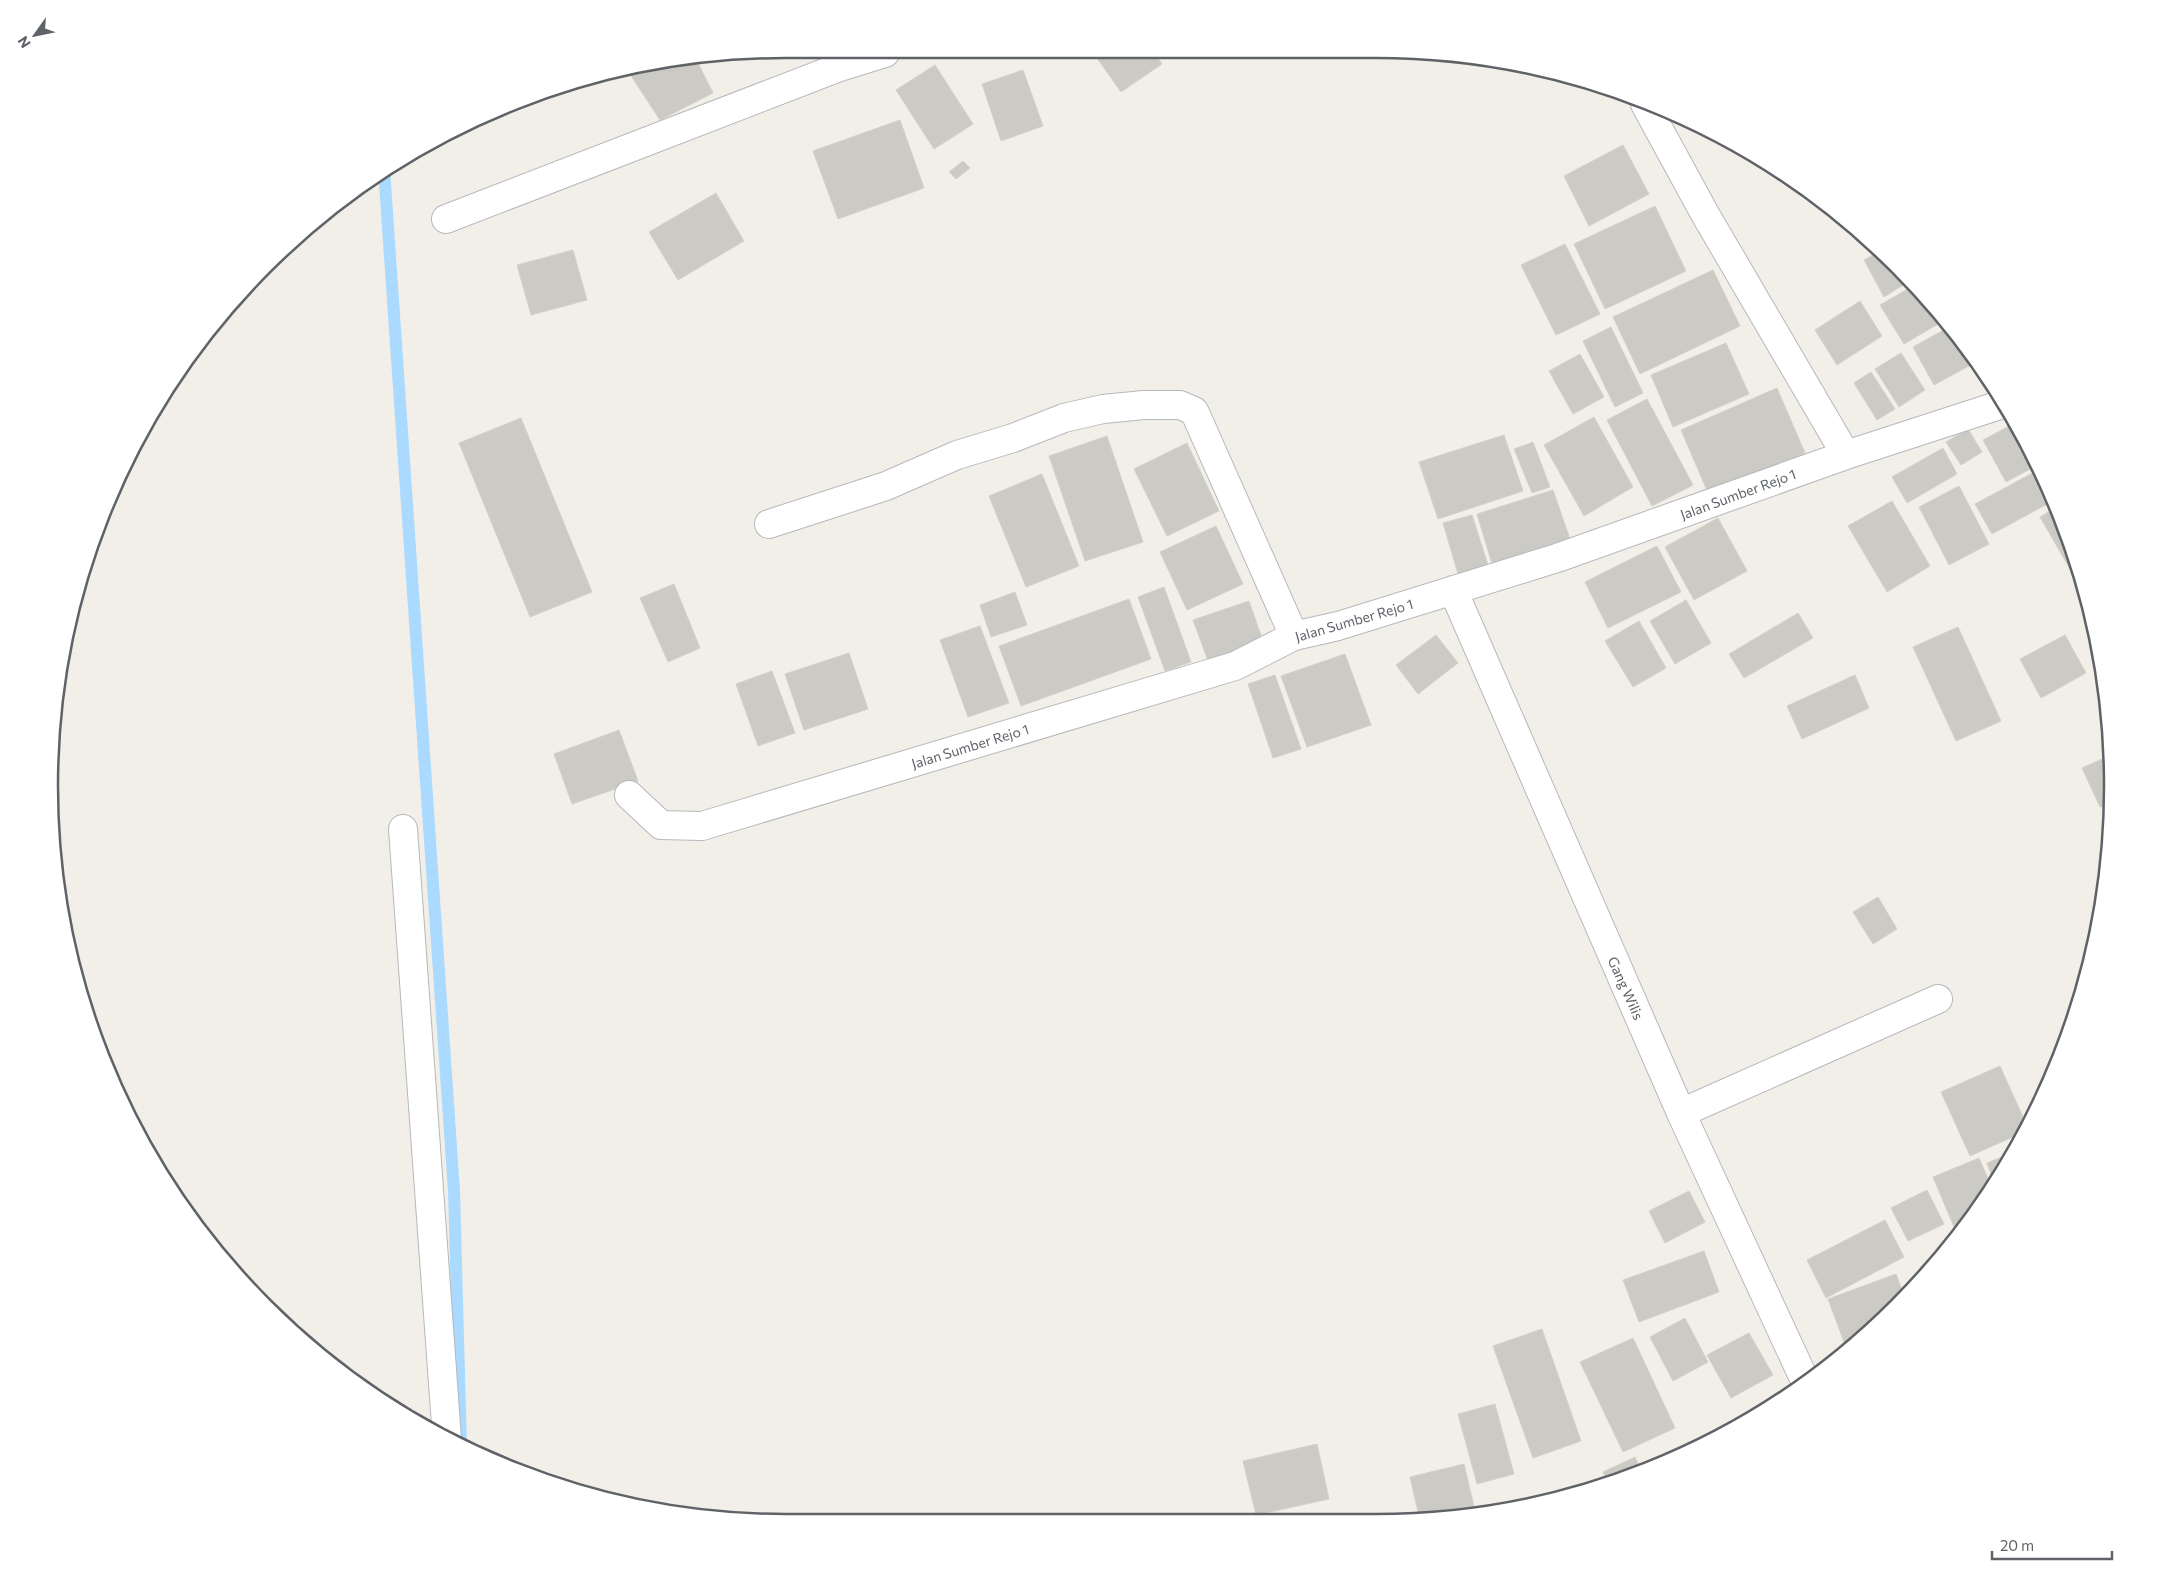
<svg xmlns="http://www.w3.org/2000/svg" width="2162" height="1571" font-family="Commissioner,sans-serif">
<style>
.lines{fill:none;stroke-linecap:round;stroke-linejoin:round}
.stream{stroke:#aadaff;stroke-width:12}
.building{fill:#cccac5;stroke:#d6d1c6}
.street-casing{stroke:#b5b8bc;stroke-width:30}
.street{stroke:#fff;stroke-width:28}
.labels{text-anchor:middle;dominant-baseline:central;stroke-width:4;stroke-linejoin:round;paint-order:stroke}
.street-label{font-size:14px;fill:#5f6368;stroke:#fff}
.rim{fill:none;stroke:#5f6368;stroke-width:2.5}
</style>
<rect width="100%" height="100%" fill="#f1efe8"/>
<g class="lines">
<path class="stream" d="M384 169 454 1191 461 1447"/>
</g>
<path class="building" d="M1092 51H1153L1162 64 1121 92Z
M689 55H694L713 93 660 120 626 68Z
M935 65 973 124 934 149 896 90Z
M1023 70 1043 126 1001 141 982 84Z
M900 120 924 188 838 219 813 151Z
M1623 145 1649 194 1589 226 1564 176Z
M963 161 970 168 956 179 949 172Z
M716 193 744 241 678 280 649 232Z
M1655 206 1686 271 1605 309 1574 244Z
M1565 244 1600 314 1556 335 1521 265Z
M573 250 587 300 531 315 517 265Z
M1880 251 1908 282 1884 297 1864 260Z
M1713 270 1740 326 1640 374 1613 317Z
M1913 286 1945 320 1904 344 1880 305Z
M1860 301 1882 336 1837 365 1815 330Z
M1951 326 1961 337 1976 362 1934 385 1913 347Z
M1611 327 1643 393 1615 407 1583 341Z
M1726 343 1749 394 1673 427 1651 375Z
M1901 353 1925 390 1899 407 1875 369Z
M1580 354 1604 397 1573 414 1549 371Z
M1871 372 1895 409 1877 420 1854 383Z
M1777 388 1805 453 1709 495 1681 430Z
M1647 399 1693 485 1652 506 1607 420Z
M1594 417 1633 487 1584 516 1544 445Z
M521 418 592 592 530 617 459 443Z
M2013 424 2036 466 2006 482 1983 440Z
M1968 429 1982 452 1961 465 1946 442Z
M1504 435 1523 491 1438 519 1419 462Z
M1107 436 1143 542 1085 561 1049 456Z
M1533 442 1550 487 1532 493 1514 449Z
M1187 443 1219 511 1167 536 1134 469Z
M1943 448 1957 474 1907 503 1892 477Z
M2038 470 2053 501 1992 534 1975 504Z
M1042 474 1079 566 1026 587 989 496Z
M1959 486 1989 544 1949 565 1919 507Z
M1553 490 1571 542 1493 567 1477 514Z
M1892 501 1930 566 1887 592 1848 526Z
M2055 508 2077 565 2070 569 2040 517Z
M1472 515 1488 565 1458 574 1443 523Z
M1718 518 1747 571 1694 600 1665 547Z
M1216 526 1243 584 1187 610 1160 552Z
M1657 546 1681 592 1608 628 1585 582Z
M674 584 700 648 668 662 640 598Z
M1164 587 1191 662 1165 671 1138 597Z
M1015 592 1027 625 991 637 980 605Z
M1129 599 1151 659 1021 706 999 646Z
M1686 600 1711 643 1675 664 1650 621Z
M1249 601 1265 647 1210 666 1193 620Z
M1798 613 1813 638 1744 678 1729 654Z
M1639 621 1666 668 1633 687 1605 641Z
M980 626 1009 703 968 717 940 640Z
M1958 627 2001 721 1956 741 1913 647Z
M1436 635 1458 663 1418 694 1396 665Z
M2065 635 2086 673 2041 698 2020 659Z
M849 653 868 709 804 730 785 674Z
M1345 654 1371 725 1307 747 1281 676Z
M772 671 795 733 758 746 736 684Z
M1275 675 1301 749 1273 758 1248 684Z
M1855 675 1869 708 1802 739 1787 706Z
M619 730 638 781 572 804 554 754Z
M2111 755 2110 803 2100 807 2082 768Z
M1878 897 1897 929 1873 944 1853 912Z
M2000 1066 2027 1126 2024 1132 1970 1156 1941 1092Z
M2016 1151 2015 1154 1994 1182 1987 1163Z
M1979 1158 1991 1186 1957 1234 1933 1177Z
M1927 1190 1944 1224 1908 1241 1891 1208Z
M1689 1191 1705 1222 1665 1243 1649 1211Z
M1885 1220 1904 1257 1826 1298 1807 1260Z
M1704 1251 1719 1292 1639 1322 1623 1280Z
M1896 1274 1904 1296 1847 1350 1828 1299Z
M1685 1318 1708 1362 1673 1381 1650 1337Z
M1542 1329 1581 1441 1533 1458 1493 1346Z
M1749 1333 1773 1375 1731 1398 1707 1355Z
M1633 1338 1675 1428 1623 1452 1580 1362Z
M1778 1401 1745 1423 1733 1429 1730 1422Z
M1495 1404 1514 1474 1477 1484 1458 1414Z
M1317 1444 1329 1499 1256 1515 1243 1461Z
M1635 1457 1642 1472 1609 1483 1603 1472Z
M1464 1464 1476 1515 1419 1516 1410 1477Z"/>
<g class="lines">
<defs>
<path id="street" d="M1645 104 1705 214 1846 455
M446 219 837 68 885 53
M769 524 886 486 957 455 1013 438 1064 418 1103 409 1144 405H1180L1194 411 1196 415 1294 636
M1453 590 1681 1113 1806 1383
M629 795 661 825 702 826 1235 666 1294 636 1338 626 1557 558 1846 455 2003 404
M403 829 447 1439
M1681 1113 1938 999"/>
</defs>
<use href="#street" class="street-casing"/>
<use href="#street" class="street"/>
</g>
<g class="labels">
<g class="street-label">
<text transform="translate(1738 494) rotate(-20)">Jalan Sumber Rejo 1</text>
<text transform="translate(1354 620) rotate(-16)">Jalan Sumber Rejo 1</text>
<text transform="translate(970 746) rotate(-17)">Jalan Sumber Rejo 1</text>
<text transform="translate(1626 988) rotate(66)">Gang Wilis</text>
</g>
</g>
<path d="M0 0H2162V1571H0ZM786 58H1376A728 728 0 0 1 2104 786V786A728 728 0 0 1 1376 1514H786A728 728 0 0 1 58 786V786A728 728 0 0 1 786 58Z" fill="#fff" fill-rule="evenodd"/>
<path class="rim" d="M786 58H1376A728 728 0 0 1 2104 786V786A728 728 0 0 1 1376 1514H786A728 728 0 0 1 58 786V786A728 728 0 0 1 786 58Z"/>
<g transform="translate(35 35) rotate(237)" stroke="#ffffff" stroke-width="4" paint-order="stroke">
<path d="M0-4L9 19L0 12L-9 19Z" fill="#5f6368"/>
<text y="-8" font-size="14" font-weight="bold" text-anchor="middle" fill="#5f6368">N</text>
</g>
<path d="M1992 1551v8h120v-8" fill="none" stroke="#5f6368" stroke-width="2.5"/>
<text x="2000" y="1551" font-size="15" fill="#5f6368" stroke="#ffffff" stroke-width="4" paint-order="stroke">20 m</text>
</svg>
